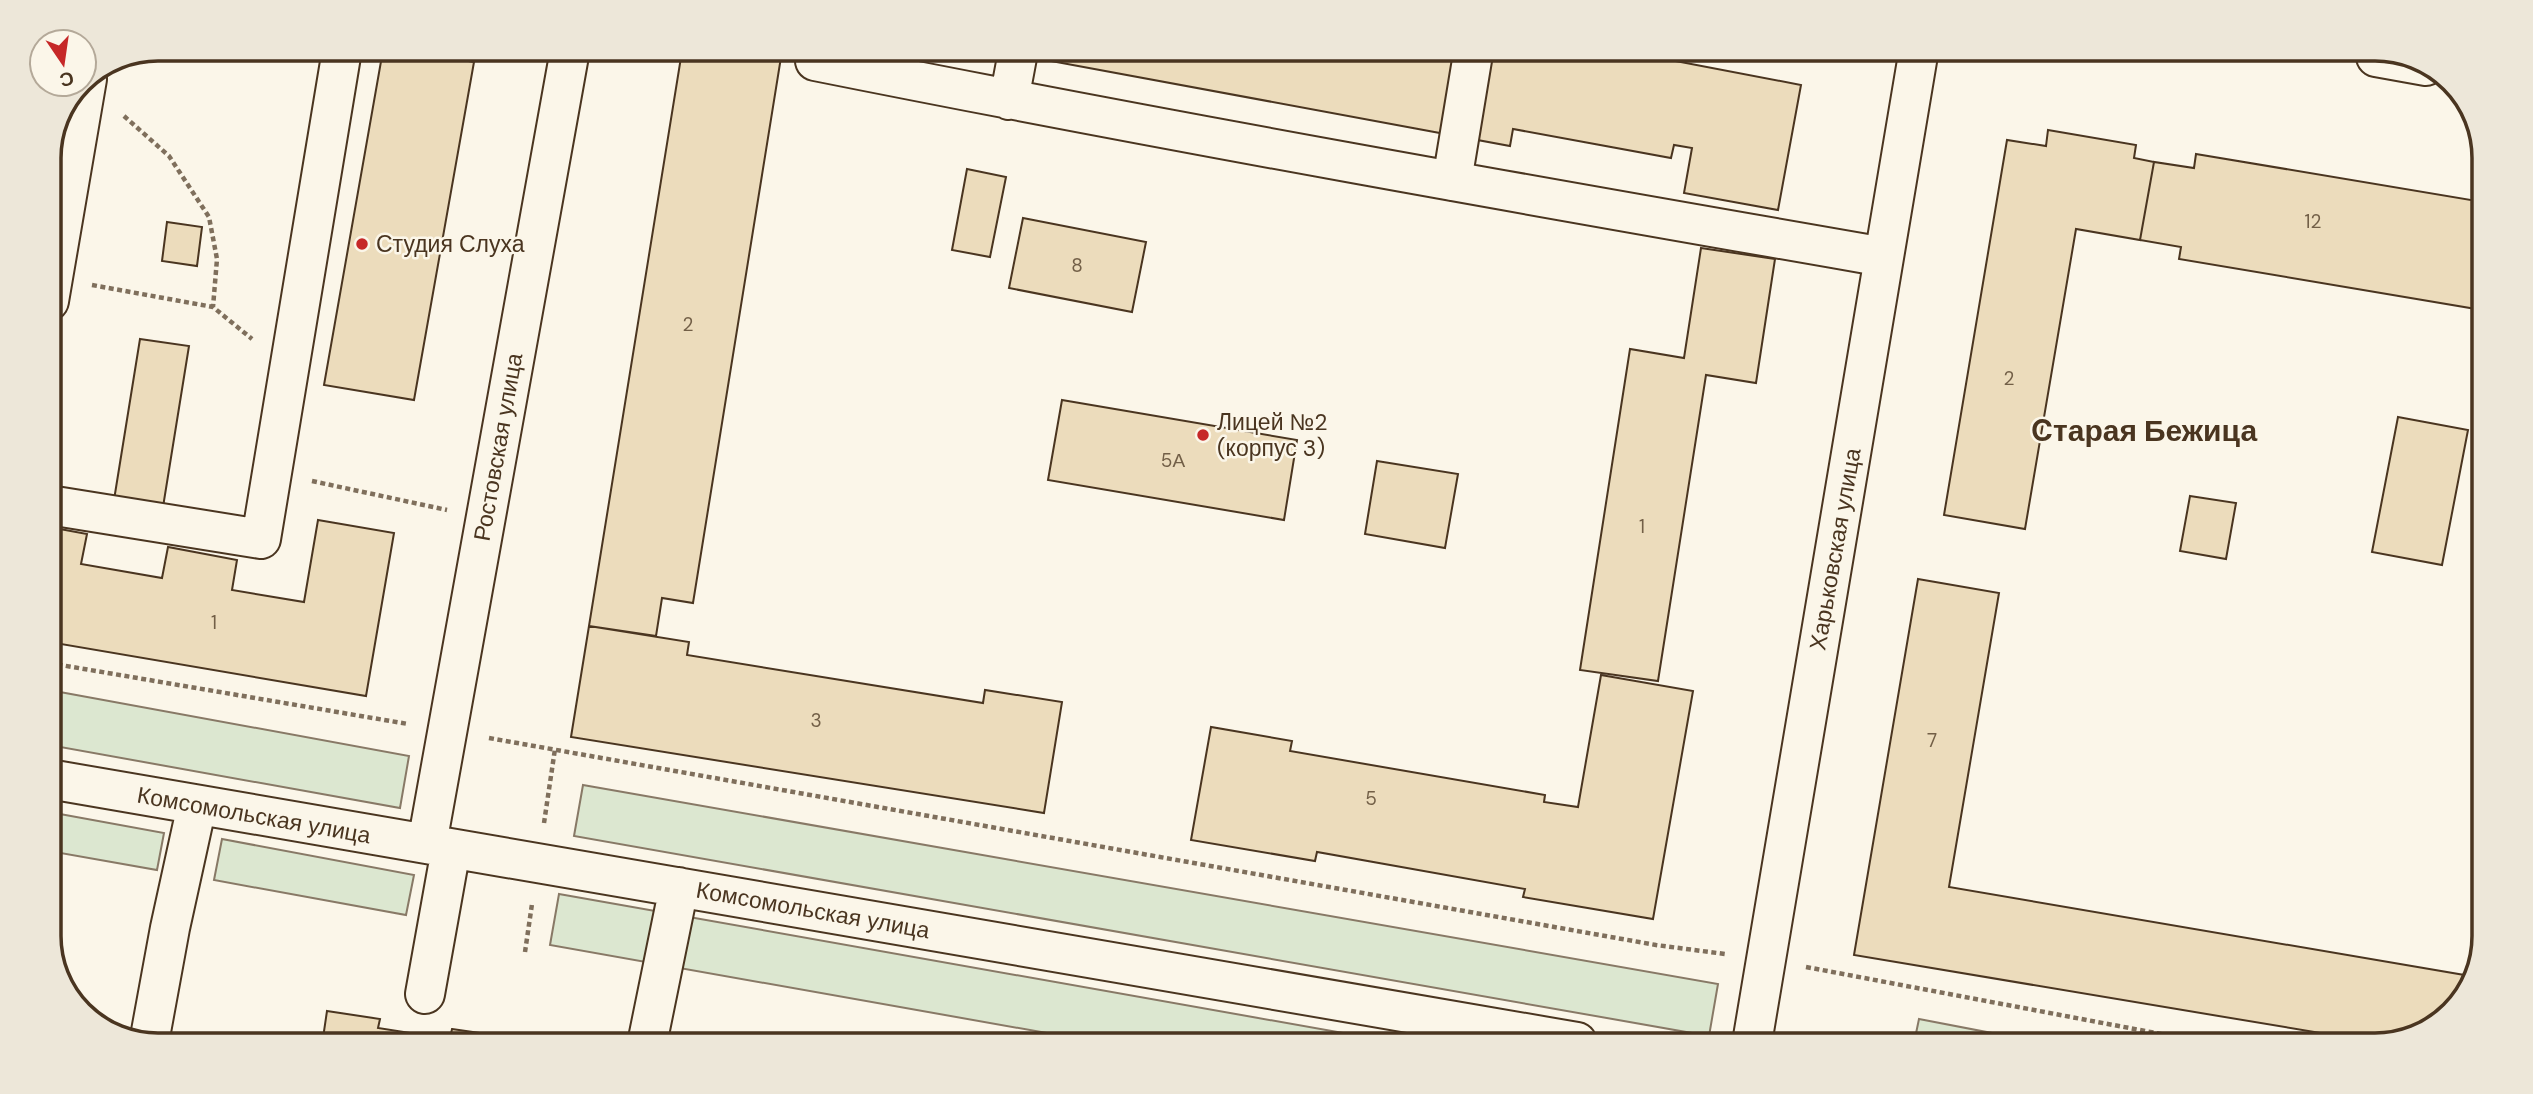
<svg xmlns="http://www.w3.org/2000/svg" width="2533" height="1094" font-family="'DM Sans',sans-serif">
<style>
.green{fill:#dce7d0;stroke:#887966;stroke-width:2}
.building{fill:#ecdcbc;stroke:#4a3520;stroke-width:2}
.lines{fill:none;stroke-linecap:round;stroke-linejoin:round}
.minor-casing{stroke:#4a3520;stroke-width:42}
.major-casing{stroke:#4a3520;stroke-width:42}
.path{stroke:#7f6f5c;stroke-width:4.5;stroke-dasharray:5 3.5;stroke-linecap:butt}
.minor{stroke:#fbf6e9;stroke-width:38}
.major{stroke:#fbf6e9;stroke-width:38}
.poi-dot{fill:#c62828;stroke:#fbf6e9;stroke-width:2.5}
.labels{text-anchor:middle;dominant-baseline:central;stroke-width:5;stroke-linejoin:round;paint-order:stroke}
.number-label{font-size:19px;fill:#725f47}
.poi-label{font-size:23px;fill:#4a3520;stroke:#fbf6e9;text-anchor:start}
.street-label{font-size:23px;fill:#4a3520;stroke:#fbf6e9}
.district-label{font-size:30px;font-weight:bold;fill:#4a3520;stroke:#fbf6e9}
.rim{fill:none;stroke:#4a3520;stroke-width:3.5}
</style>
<rect width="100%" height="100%" fill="#fbf6e9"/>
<path class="green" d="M49 690 409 756 400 808 49 745Z
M583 785 1718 984 1709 1036 574 836Z
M49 812 164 833 157 870 49 851Z
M222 839 414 875 406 915 214 880Z
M559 894 1388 1041 1086 1040 550 945Z
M1919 1019 2049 1044 1914 1043Z"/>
<path class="building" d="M383 50H407L474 62 414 400 324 385Z
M682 51H782L693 603 662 598 656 636 589 626Z
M1003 52 1639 54 1801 85 1778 210 1684 193 1692 148 1674 145 1671 158 1513 129 1510 146Z
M2048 130 2136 145 2134 158 2154 162 2140 240 2076 229 2025 529 1944 515 2007 140 2046 146Z
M2196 154 2483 202 2482 310 2179 259 2181 247 2140 240 2154 162 2194 168Z
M967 169 1006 177 990 257 952 250Z
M1023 218 1146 242 1132 312 1009 288Z
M167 222 202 227 197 266 162 261Z
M1701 248 1775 259 1756 383 1706 375 1658 681 1580 670 1630 349 1684 358Z
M140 339 189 346 163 507 114 500Z
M1062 400 1297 440 1284 520 1048 480Z
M2398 417 2468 430 2442 565 2372 552Z
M1377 461 1458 474 1445 548 1365 534Z
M2190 496 2236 503 2226 559 2180 551Z
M318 520 394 533 366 696 49 642V527L87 534 81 564 162 578 168 547 237 560 232 590 304 602Z
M1918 579 1999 593 1949 887 2476 977 2436 1026 2380 1043 1854 955Z
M589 626 689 642 687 655 983 703 985 690 1062 702 1044 813 571 737Z
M1601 675 1693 691 1653 919 1523 897 1525 889 1317 852 1315 861 1191 840 1211 727 1292 741 1290 751 1545 795 1544 802 1578 807Z
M327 1011 380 1019 378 1028 442 1038H323Z
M452 1029 501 1036 500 1038H450Z"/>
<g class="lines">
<defs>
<path id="minor" d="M815 61C1170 132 1527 195 1884 257
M1009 100 1018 52
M1452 181 1473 54
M49 301 87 79
M49 505 261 539 342 50
M49 779 1577 1042
M427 844 570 50
M425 994 451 849
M150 1037 170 928 197 805
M648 1039 679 887
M1752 1043 1918 55"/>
<path id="major" d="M2376 57 2426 66"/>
</defs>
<use href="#minor" class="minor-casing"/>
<use href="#major" class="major-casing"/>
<path class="path" d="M124 116 169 156 209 217 217 259 213 307
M92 285 213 307 252 339
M312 481 447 510
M49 663 408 724
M489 738 1656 945 1725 954
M544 823 555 749
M525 952 532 904
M1806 967 2214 1044"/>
<use href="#minor" class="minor"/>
<use href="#major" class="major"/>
</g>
<g class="poi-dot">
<circle cx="362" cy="244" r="7"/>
<circle cx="1203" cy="435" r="7"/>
</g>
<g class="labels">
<g class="number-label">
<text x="2313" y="221">12</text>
<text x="1077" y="265">8</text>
<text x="688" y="324">2</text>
<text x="2009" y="378">2</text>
<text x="1173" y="460">5А</text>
<text x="1642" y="526">1</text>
<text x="214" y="622">1</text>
<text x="816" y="720">3</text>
<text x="1932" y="740">7</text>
<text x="1371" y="798">5</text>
</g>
<g class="poi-label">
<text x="376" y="244">Студия Слуха</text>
<text x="1217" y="422">Лицей №2<tspan x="1217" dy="26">(корпус 3)</tspan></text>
</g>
<g class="street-label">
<text transform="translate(498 447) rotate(-80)">Ростовская улица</text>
<text transform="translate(1835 549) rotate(-80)">Харьковская улица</text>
<text transform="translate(254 815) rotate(10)">Комсомольская улица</text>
<text transform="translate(813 910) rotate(10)">Комсомольская улица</text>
</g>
<g class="district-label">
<text x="2144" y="430">Cтарая Бежица</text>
</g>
</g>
<path d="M0 0H2533V1094H0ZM158 61H2375A97 97 0 0 1 2472 158V936A97 97 0 0 1 2375 1033H158A97 97 0 0 1 61 936V158A97 97 0 0 1 158 61Z" fill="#ede7d9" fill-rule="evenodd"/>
<path class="rim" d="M158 61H2375A97 97 0 0 1 2472 158V936A97 97 0 0 1 2375 1033H158A97 97 0 0 1 61 936V158A97 97 0 0 1 158 61Z"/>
<g transform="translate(63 63) rotate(167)"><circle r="33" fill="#fbf6e9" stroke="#b4a999" stroke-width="2"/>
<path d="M0-5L12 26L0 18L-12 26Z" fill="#c62828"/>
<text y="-10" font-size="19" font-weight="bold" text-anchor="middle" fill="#4a3520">С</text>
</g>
</svg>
